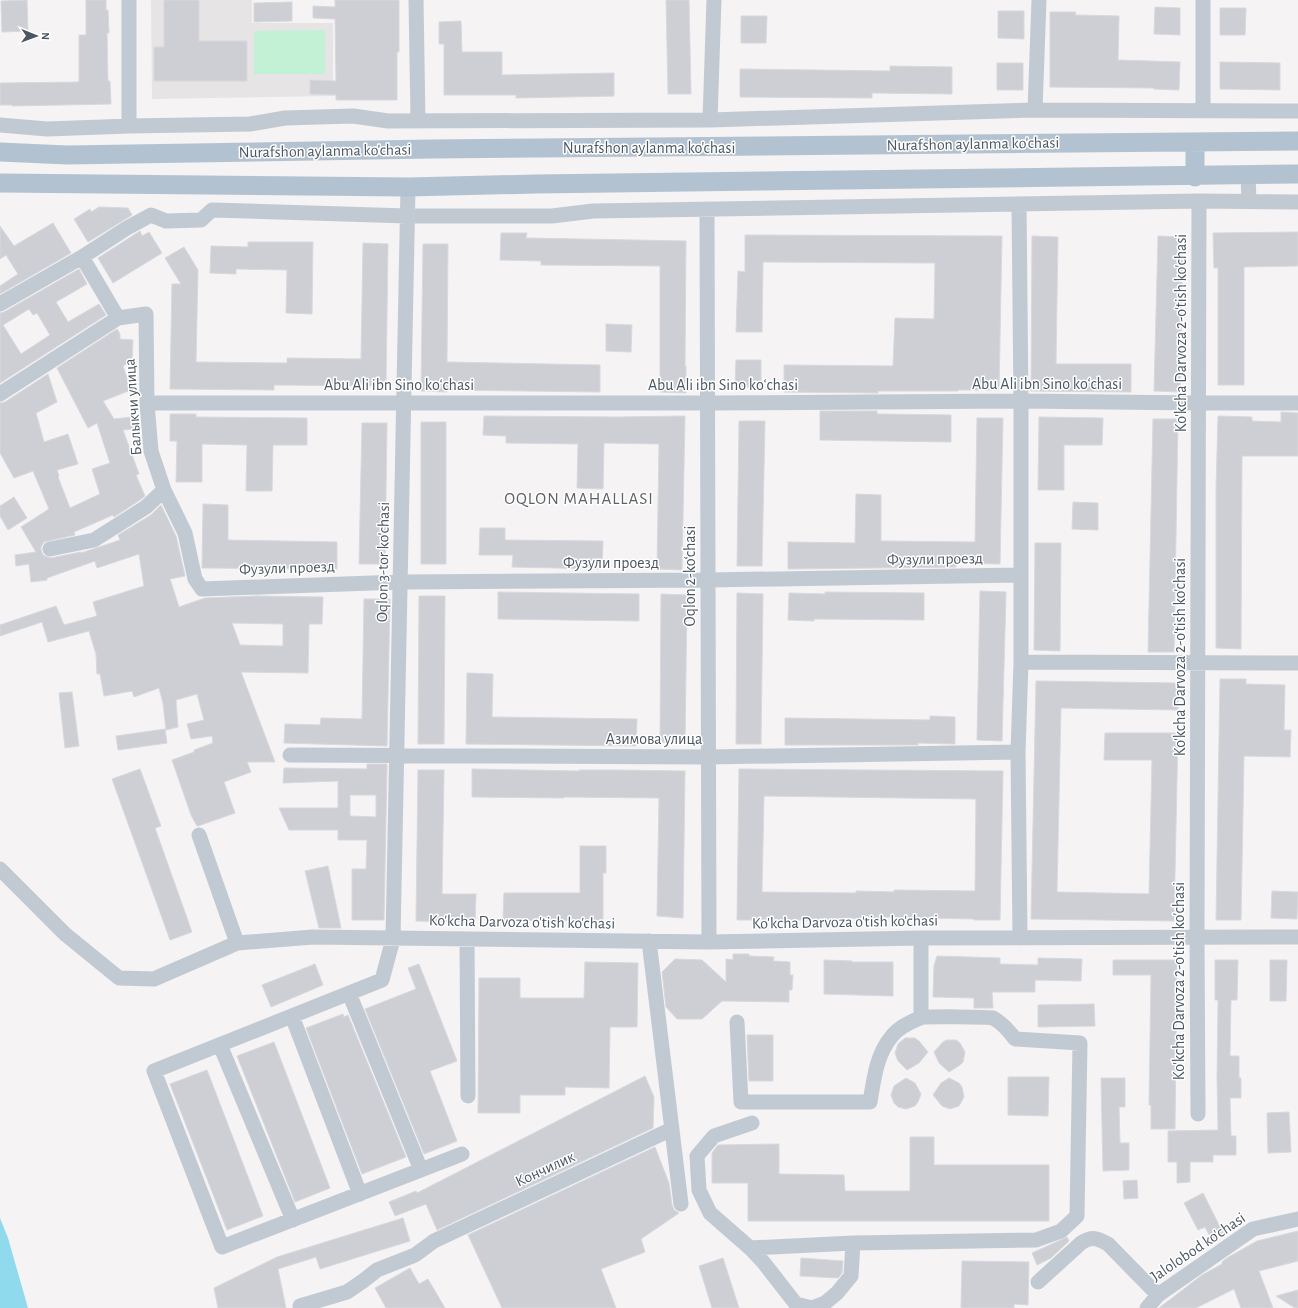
<svg xmlns="http://www.w3.org/2000/svg" width="1298" height="1308" font-family="'Alegreya Sans',sans-serif">
<style>
.education{fill:#e6e4e5}
.green{fill:#c3f1d5}
.water{fill:#90daee}
.building{fill:#cdcfd5;stroke:#d7d9de;fill-rule:evenodd}
.lines{fill:none;stroke-linecap:round;stroke-linejoin:round}
.minor{stroke:#c1cad2;stroke-width:15}
.major{stroke:#b3c2d1;stroke-width:19}
.labels{text-anchor:middle;dominant-baseline:central;stroke-width:3;stroke-linejoin:round;paint-order:stroke}
.street-label{font-size:16px;fill:#4a5661;stroke:#fff}
.neighbourhood-label{font-size:17px;letter-spacing:1px;fill:#5f6368;stroke:#fff}
</style>
<rect width="100%" height="100%" fill="#f5f3f3"/>
<path class="education" d="M151 0H252V23H333V96L152 99Z"/>
<path class="green" d="M325 30V74H254V31Z"/>
<path class="water" d="M0 1218 8 1238 28 1308H0Z"/>
<path class="building" d="M27 0 28 31 2 32 1 1Z
M86 0H106V10H108L109 33H107L108 81H110L111 104 12 106V105H0V83L79 82V35H86Z
M164 0H199V41H247V81H154V47H164Z
M335 0H399V52H397V100H336V95L310 94V80L336 81 335 19 313 18V6L335 7Z
M666 0H689L691 94H668Z
M292 2V21L254 22V3Z
M1155 7 1180 8V35L1154 34Z
M1220 8H1246L1245 35H1220Z
M998 11H1024V39L998 38Z
M1050 12H1076L1075 15 1119 16 1118 60 1180 62 1179 90 1154 89V88L1050 87Z
M741 16H767L766 43H741Z
M461 21 462 52H502V75L614 73V96L516 98V95H444V44H439V22Z
M1220 62 1280 63V90L1220 89Z
M997 63H1023V90H997Z
M890 66 952 67V94L872 93V98L740 97V69L890 71Z
M99 207 128 208 132 215 88 242 74 219 90 209 91 212Z
M53 223 71 253 0 294V286L18 274 6 255 0 259V226L14 246Z
M140 231 142 236 149 232 162 253 113 283 98 258Z
M1298 232V266L1244 267V385H1218V268H1214L1213 233Z
M501 233H527L526 238 686 241 685 366H686V393L660 392V266L541 265V261L500 260Z
M745 235 1002 236 999 390H958V391H878V393L784 392V365L893 366 895 318 934 319 935 263 763 262 762 332H736L738 271 745 272Z
M1032 236 1058 237 1056 364H1131V392L1031 391Z
M1158 236 1183 237 1180 392 1154 391Z
M248 242H313L312 314 286 313 287 270 236 269V274L210 273 211 246 248 247Z
M363 243 388 244 386 386 274 385V390L170 389 172 284H181L165 258 184 247 198 270 196 362 287 363V358L361 359Z
M423 244H448L447 362 600 365V392L447 390V392L421 391Z
M79 269 87 284 56 302 68 322 99 304 106 315 0 383V313L4 312ZM29 309 33 315 37 313 50 335 21 354 3 325Z
M606 324 632 325 631 352 606 351Z
M117 329 120 334V339L133 340 132 361 123 366 131 390 103 401 114 419 132 417 133 429 123 430 139 474 136 475 145 496 140 500 114 517 113 515 74 532 75 535 44 542 41 547V550L43 555 47 557 51 558 81 552V553L120 540 118 535 151 515 161 505 176 536 185 576 170 579 179 607 205 598 256 596 323 597 322 624H309L308 673 241 672 275 762H247L251 772 224 782 235 813 198 826H197L191 815 172 760 194 752V750L213 743 212 736 191 739 187 724 204 720 197 694 176 700 178 727 166 730 163 703 159 688 134 697 132 691 104 696 100 674H97L96 654 89 631 48 642 42 622 0 636V625L56 606 64 625 97 616 93 602 144 586 139 554 97 568 95 561 47 578V580L31 582 29 564 16 566 15 555 36 552 21 527 49 509 33 471 14 478 0 453V403L5 402 48 374 57 402 36 413 44 442 68 434 78 464 57 470 59 476 58 477 70 508 100 494 92 469 110 463 97 423 88 428 57 368ZM232 623 283 624V646L240 645Z
M736 360H761V387H735Z
M820 411H877V414L951 415V442L820 440Z
M1281 412 1298 413V456H1242L1241 649 1216 648V491L1218 416 1252 417V421L1281 422Z
M170 414H196V417L307 418V445H273L272 491H246L247 445 202 444V482H176L177 441H170Z
M484 416 619 417 685 416 682 570 657 569 659 444 604 443 603 489 577 488 578 444 506 443V436L483 435Z
M1039 417 1103 418 1102 445H1064V490H1038Z
M977 418H1003L1000 564 956 563V567L788 569V542L855 543 856 494 881 495V541L975 542Z
M1153 419H1178L1174 652H1148Z
M739 421H765L762 566H737Z
M421 422H446V564H421Z
M362 423H387L385 564H359Z
M14 497 27 518 8 530 0 516V506Z
M1073 502 1098 503V530L1072 529Z
M203 504 228 505V540L337 542V569L202 568Z
M480 528H505V540L603 541 602 569 512 567 513 555H479Z
M1035 543H1061L1060 651 1034 650Z
M980 591 1006 592 1002 741 977 740Z
M498 592 639 594V621L498 619Z
M825 592 924 593V620L814 619V621L788 620 789 593 825 594Z
M737 593 763 594 761 744H736Z
M661 594 687 595 685 743 660 742Z
M419 596H445L444 744H418Z
M364 599H390L387 746 284 743 285 724 320 725 321 718 362 719Z
M467 673 493 674 492 717 637 719 636 746 466 744Z
M1220 679H1246V684L1285 685 1284 730H1291L1290 757 1244 756 1241 920H1216Z
M1036 681 1178 683V710L1061 708 1057 892 1149 894 1152 760H1104L1105 733H1178L1174 921 1031 919Z
M72 692 79 746 65 748 59 693Z
M930 716 955 717V744L918 743V745H785V718L930 720Z
M165 729 167 743 118 750 116 736Z
M367 764H387V767L384 920H352V869H366L367 840H338V830H289L279 808H338V781L283 783 284 768 367 769ZM350 795H376V817L350 816Z
M140 769 161 826 155 828 192 932 170 940 112 779Z
M472 769 579 771V770H614L685 771 683 918 657 916 659 798 564 797V798L472 797Z
M739 769 1003 771 1000 920H974V919L882 917V919L845 918V920H737ZM764 796 976 799 975 891 894 890V892L856 891V893L762 892Z
M418 770H444L442 894H476L475 922 416 921Z
M580 846H606V873H603V921L503 920 504 893H580Z
M328 866 341 928H319L305 871Z
M1272 891 1298 892 1297 919 1271 918Z
M733 954H749V956L774 957 773 961 790 962V975H793L792 990H789V1002L722 1001 702 1019H677L666 1007 662 972 675 959 702 960 726 982V959L733 960Z
M937 956 1000 958V964L1038 965V958L1082 959 1081 981 1035 980V992H992L993 1008H974V998L933 997 934 966Z
M824 960 852 961V962H893V996L824 994Z
M1113 960H1177L1175 1129H1151V1105H1149L1151 975H1113Z
M1215 960H1238L1237 1000H1231L1230 1056H1239V1078H1241V1098H1230L1231 1136H1236V1155H1213V1162H1190V1182L1177 1183V1162H1168V1131L1218 1130 1217 1077 1218 1000H1215Z
M1270 960H1287L1286 1001H1270Z
M585 962 638 963 637 1027H610L609 1088 565 1087V1095H520V1113H478L479 978H520V998H584Z
M315 964 323 985 271 1007 262 985Z
M419 964 457 1061 430 1071 457 1141 424 1154 365 1009 416 989 408 968Z
M1094 1004 1095 1026 1038 1027V1005Z
M343 1014 344 1017 348 1015 406 1157 362 1174 306 1028Z
M747 1035H773V1081H749Z
M905 1038H915L919 1041 928 1052 919 1063 907 1070 898 1061 895 1053 898 1044Z
M946 1040H956L960 1043 965 1052 963 1062 960 1065 949 1072 939 1063 934 1052 942 1043Z
M274 1042 330 1188 295 1202 237 1056Z
M207 1070 263 1216 227 1230 170 1084Z
M645 1076 654 1097 653 1128 437 1230 426 1204 395 1216 389 1202 416 1191 417 1193Z
M1008 1077H1049L1048 1116 1008 1115Z
M906 1078 915 1083 921 1094 918 1102 915 1106 906 1109 898 1107 894 1103 891 1095 894 1086Z
M949 1078 959 1083 962 1087 964 1097 959 1106 950 1109 942 1106 933 1095 941 1083Z
M1101 1078H1125V1107H1119L1120 1143H1129V1170L1103 1171Z
M1289 1112 1291 1152 1268 1153 1267 1113Z
M910 1137H934V1165H1049V1221H748V1183H712V1153L718 1145 779 1144V1174L844 1175 845 1191H910Z
M655 1147 669 1183 672 1205 674 1210 679 1213 641 1239 645 1252 601 1269 616 1308H502L468 1235Z
M1137 1180 1138 1198 1124 1199 1123 1181Z
M1203 1193 1219 1225 1222 1223 1227 1233 1212 1240 1205 1227 1198 1230 1184 1203Z
M403 1218 410 1241 320 1269 316 1257 278 1269 286 1308H218L214 1288 277 1257Z
M1298 1231V1261L1259 1271 1273 1308H1241L1234 1289 1196 1308H1159L1202 1275 1222 1264V1262L1227 1258 1257 1241Z
M1067 1237 1069 1241 1051 1258 1037 1265 1032 1253Z
M723 1258 739 1308H712L699 1266Z
M801 1258 843 1261 842 1273 838 1278 800 1276Z
M962 1261 1029 1262 1028 1305 1014 1304V1308H961Z
M410 1268 419 1284 428 1279 445 1308H386L375 1288Z
M1298 1290V1308H1295L1276 1296Z"/>
<g class="lines">
<path class="minor" d="M416 0 418 121
M1203 0V110
M1035 110 1039 0
M710 120 714 0
M0 125 47 129 129 126 250 124 285 118 353 116 388 121 710 120 1035 110 1298 111
M129 126V0
M1248 175 1249 201
M408 187 393 939 382 980 154 1071 222 1247 462 1154
M1019 204 1021 401V662L1018 752 1020 938
M707 209 709 942
M0 304 82 257
M0 394 118 318
M147 403H708L1021 401 1199 403H1298
M50 549 94 540 146 507 164 490
M1020 575 708 580 400 582 202 589 195 579 185 533 164 490 151 451 147 403 146 314 118 318 82 257 127 228 151 215 166 221 201 220 212 210 408 216H552L593 211 1199 201 1298 202
M1021 662 1298 663
M290 755 709 757 1018 752
M199 835 237 943
M0 869 65 934 119 978 154 979 237 943 313 937 709 942 921 938 1298 937
M921 938V1017
M467 939 468 1096
M649 941 681 1204
M349 993 421 1170
M292 1016 360 1194
M737 1022 741 1102H870C874 1079 876 1055 892 1036 898 1028 910 1022 920 1018 924 1016 989 1017 993 1018 1002 1023 1010 1032 1015 1039L1080 1043 1077 1216 1061 1231 1036 1240 853 1243 750 1248
M220 1045 293 1220
M1198 1114 1197 936 1199 201
M752 1123 714 1136 697 1156 699 1190 710 1213 750 1248 764 1263 796 1304 812 1308 825 1303 837 1293 851 1276 853 1243
M1038 1282 1081 1243C1092 1236 1097 1238 1108 1244L1158 1295
M300 1306 347 1292 363 1281 377 1270 415 1255 434 1241 672 1129
M1147 1308 1158 1295 1253 1229 1298 1219"/>
<path class="major" d="M1195 142V177
M0 152 67 155 431 149 1298 141
M0 183 408 187 536 184 1298 174"/>
</g>
<g class="labels">
<g class="street-label">
<text transform="translate(973 144) rotate(-1)">Nurafshon aylanma ko'chasi</text>
<text x="649" y="148">Nurafshon aylanma ko'chasi</text>
<text transform="translate(325 151) rotate(-1)">Nurafshon aylanma ko'chasi</text>
<text transform="translate(1181 333) rotate(-90)">Ko'kcha Darvoza 2-o'tish ko'chasi</text>
<text x="1047" y="384">Abu Ali ibn Sino koʻchasi</text>
<text x="399" y="385">Abu Ali ibn Sino koʻchasi</text>
<text x="723" y="385">Abu Ali ibn Sino koʻchasi</text>
<text transform="translate(133 407) rotate(-94)">Балыкчи улица</text>
<text transform="translate(935 559) rotate(-1)">Фузули проезд</text>
<text transform="translate(383 562) rotate(-89)">Oqlon 3-tor ko'chasi</text>
<text x="611" y="563">Фузули проезд</text>
<text transform="translate(287 568) rotate(-2)">Фузули проезд</text>
<text transform="translate(690 576) rotate(-90)">Oqlon 2-ko‘chasi</text>
<text transform="translate(1180 657) rotate(-90)">Ko'kcha Darvoza 2-o'tish ko'chasi</text>
<text x="654" y="739">Азимова улица</text>
<text transform="translate(522 922) rotate(1)">Ko'kcha Darvoza o'tish ko'chasi</text>
<text transform="translate(845 922) rotate(-1)">Ko'kcha Darvoza o'tish ko'chasi</text>
<text transform="translate(1179 981) rotate(-90)">Ko'kcha Darvoza 2-o'tish ko'chasi</text>
<text transform="translate(545 1169) rotate(-25)">Кончилик</text>
<text transform="translate(1198 1247) rotate(-34)">Jalolobod ko'chasi</text>
</g>
<g class="neighbourhood-label">
<text x="579" y="498">OQLON MAHALLASI</text>
</g>
</g>
<g transform="translate(36 36) rotate(91)" stroke="#ffffff" stroke-width="3" paint-order="stroke">
<path d="M0-3L7 15L0 10L-7 15Z" fill="#4a5661"/>
<text y="-6" font-size="11" font-weight="bold" text-anchor="middle" fill="#4a5661">N</text>
</g>
</svg>
